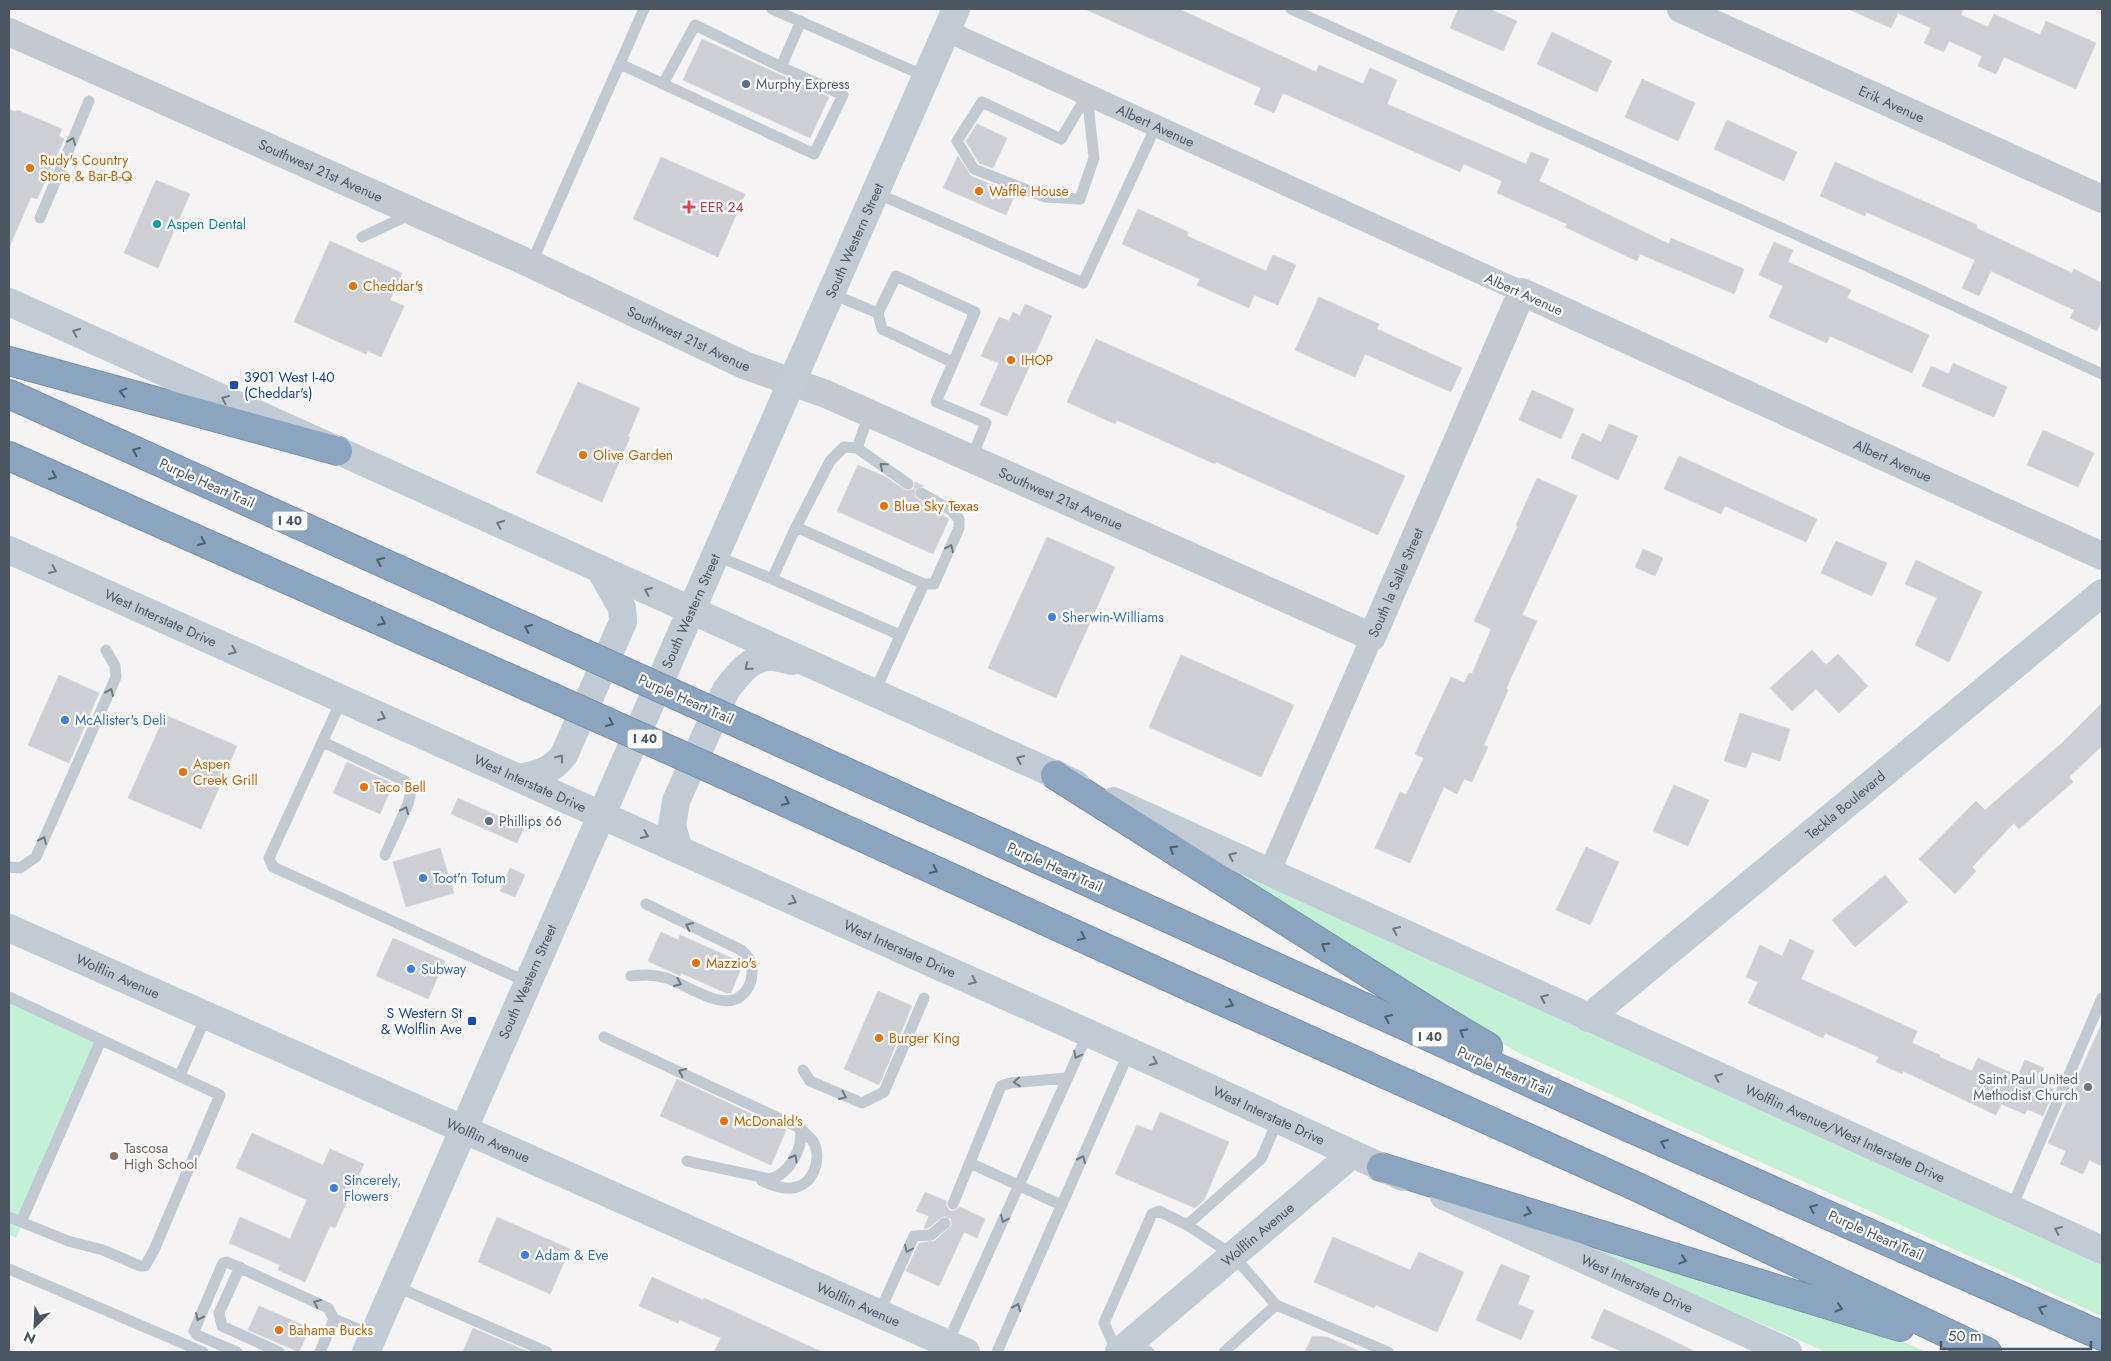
<svg xmlns="http://www.w3.org/2000/svg" width="2111" height="1361" font-family="Jost,sans-serif">
<style>
.green{fill:#c3f1d5}
.building{fill:#cdcfd5;stroke:#d7d9de}
.lines{fill:none;stroke-linecap:round;stroke-linejoin:round}
.motorway-casing{stroke:#7690ad;stroke-width:30}
.service{stroke:#c1cad2;stroke-width:11}
.minor{stroke:#c1cad2;stroke-width:22}
.tertiary{stroke:#c1cad2;stroke-width:28}
.secondary{stroke:#c1cbd6;stroke-width:28}
.motorway{stroke:#8ba5c1;stroke-width:28}
.motorway-bridge-casing{stroke:#7690ad;stroke-width:30;stroke-linecap:butt}
.motorway-bridge{stroke:#8ba5c1;stroke-width:28}
.oneway{stroke:#6e7983}
.oneway2{stroke:#6e7984}
.oneway3{stroke:#505e6b}
.service-dot{fill:#5c6f8a;stroke:#fff;stroke-width:2}
.food-dot{fill:#e8710a;stroke:#fff;stroke-width:2}
.health-dot{fill:#e0444e;stroke:#fff;stroke-width:2}
.culture-dot{fill:#0f9aa8;stroke:#fff;stroke-width:2}
.transit-dot{fill:#1a4fb4;stroke:#fff;stroke-width:2}
.shop-dot{fill:#3f7fe0;stroke:#fff;stroke-width:2}
.worship-dot{fill:#6b7280;stroke:#fff;stroke-width:2}
.education-dot{fill:#8d6e63;stroke:#fff;stroke-width:2}
.labels{text-anchor:middle;dominant-baseline:central;stroke-width:4.5;stroke-linejoin:round;paint-order:stroke}
.shield{fill:#fff;stroke:#808990;stroke-width:1}
.shield-label{font-size:12px;font-weight:bold;fill:#4a5661}
.service-label{font-size:14px;fill:#4e5e75;stroke:#fff;text-anchor:start}
.street-label{font-size:14px;fill:#4a5661;stroke:#fff}
.food-label{font-size:14px;fill:#c56008;stroke:#fff;text-anchor:start}
.health-label{font-size:14px;fill:#be3a42;stroke:#fff;text-anchor:start}
.culture-label{font-size:14px;fill:#0d838f;stroke:#fff;text-anchor:start}
.transit-label{font-size:14px;fill:#164399;stroke:#fff;text-anchor:start}
.shop-label{font-size:14px;fill:#366cbe;stroke:#fff;text-anchor:start}
.worship-label{font-size:14px;fill:#5b616d;stroke:#fff;text-anchor:end}
.education-label{font-size:14px;fill:#785e54;stroke:#fff;text-anchor:start}
</style>
<rect width="100%" height="100%" fill="#f5f3f3"/>
<path class="green" d="M1235 872 2102 1263V1316L1519 1053 1374 970 1230 879Z
M9 994 105 1036 16 1238 9 1234Z
M1596 1240 1873 1329 1927 1352H1826L1590 1249Z"/>
<path class="building" d="M1085 9H1179L1316 72 1319 65 1363 84 1370 68 1397 80 1387 104 1526 164 1531 152 1549 159 1539 181 1669 244 1671 238 1744 269 1734 294 1640 254 1637 261 1565 227 1567 224 1497 193 1502 181 1464 164 1460 172 1283 93 1274 113 1254 104 1261 88Z
M1458 9H1489L1517 21 1503 51 1450 28Z
M1848 9H1963L1961 15 1988 27 1994 14 2040 35 2046 21 2096 43 2076 89 2004 57 1996 74 1978 66 1982 56 1949 41 1944 52 1924 43 1931 28 1898 13 1891 28Z
M1552 32 1612 61 1597 92 1537 64Z
M702 39 829 97 810 138 683 80Z
M1642 79 1695 103 1678 141 1625 117Z
M9 109 16 112 17 110 62 129 59 136 64 139 37 199 31 197 9 248Z
M1727 120 1797 152 1784 181 1714 149Z
M977 124 1007 138 993 168 979 163 966 141Z
M958 156 971 176 1015 194 1006 215 943 188Z
M661 157 745 194 718 257 633 219Z
M1835 162 1977 225 1976 228 2072 273 2074 269 2102 283V319L2097 331 2070 318 2074 310 1991 271 1979 296 1962 288 1975 260 1866 212 1865 216 1820 196Z
M156 180 190 194 158 268 124 253Z
M1138 209 1188 232 1187 236 1266 271 1273 255 1296 265 1278 305 1254 295 1249 308 1197 285 1200 279 1122 244Z
M330 241 402 273 390 300 404 306 381 357 368 351 366 354 294 322Z
M1774 242 1793 250 1788 262 1851 290 1847 298 1929 335 1912 373 1830 336 1827 343 1769 317 1783 286 1759 275Z
M1319 297 1379 324 1377 329 1462 368 1451 392 1365 354 1355 377 1295 350Z
M1025 304 1052 316 1007 416 980 405 999 363 981 356 999 317 1009 321 1013 312 1020 316Z
M1096 339 1405 476 1378 535 1216 462 1215 464 1117 420 1115 424 1067 402Z
M1953 363 2007 387 1994 417 1922 386 1931 366 1949 374Z
M578 382 640 408 628 436 630 437 602 502 536 473Z
M1532 390 1574 409 1561 439 1519 420Z
M1609 424 1638 436 1618 480 1571 458 1582 433 1601 442Z
M2043 430 2094 453 2078 487 2027 465Z
M1679 456 1817 519 1806 542 1725 506 1721 514 1664 489Z
M858 465 884 476 907 491 914 489 915 482 924 486 915 489V497L949 519 933 554 837 511Z
M1537 478 1577 496 1522 615 1537 621 1506 689 1508 690 1484 745 1488 747 1472 782 1464 779 1457 794 1444 787 1410 863 1375 848 1400 792 1406 795 1424 758 1415 754 1451 677 1464 683 1469 673 1472 674 1491 629 1474 621 1518 526 1516 525Z
M1047 537 1115 567 1056 698 988 668Z
M1836 541 1887 563 1872 596 1821 573Z
M1643 549 1663 558 1655 576 1635 567Z
M1916 560 1982 592 1949 662 1915 645 1937 598 1905 584Z
M1812 650 1826 665 1838 654 1868 686 1839 713 1816 689 1792 711 1770 688Z
M1181 655 1294 705 1261 777 1149 727Z
M59 675 99 693 69 763 28 745Z
M2102 703V746L2069 777 2073 782 2019 829 2014 823 1972 867 1976 871 1955 894 1919 859 1976 801 1985 810 2063 742Z
M1740 713 1790 729 1780 761 1752 752 1746 768 1724 761Z
M165 715 237 746 201 829 128 798Z
M347 762 393 784 380 814 333 793Z
M1674 785 1709 800 1688 846 1653 831Z
M458 798 524 828 517 843 451 814Z
M1586 847 1619 862 1590 925 1556 910Z
M440 848 454 893 406 907 393 862Z
M510 868 525 875 515 897 500 891Z
M1885 875 1908 902 1855 947 1832 920Z
M661 932 678 940 680 935 743 963 731 993H726L681 973 680 976 648 961Z
M393 938 445 961 428 999 376 976Z
M1790 939 1814 951 1801 979 1917 1031 1912 1043 1940 1055 1939 1057 1972 1071 1978 1058 2018 1076 2025 1060 2044 1068 2038 1082 2054 1089 2043 1116 2027 1109 2025 1114 2001 1104 1996 1115 1903 1071 1902 1074 1876 1062 1879 1057 1825 1033 1823 1038 1748 1003 1758 982 1746 977 1760 945 1782 956Z
M878 991 912 1006 879 1085 844 1069Z
M2102 1023V1166L2089 1160 2083 1174 2060 1164 2066 1151 2048 1143Z
M677 1079 786 1130 771 1165 660 1116Z
M1160 1112 1229 1142 1204 1200 1195 1208 1115 1174 1137 1125 1152 1131Z
M252 1133 323 1165 330 1149 364 1164 335 1228 330 1226 305 1282 278 1270 280 1265 229 1243 240 1217 290 1239 307 1200 236 1168Z
M925 1192 946 1201V1206L950 1211H954L960 1207 985 1219 977 1238 964 1232 939 1286 906 1271 919 1243 935 1241 952 1225 951 1219 944 1216 928 1228H924L929 1216 916 1211Z
M497 1217 570 1249 550 1294 478 1262Z
M1333 1237 1410 1270 1419 1252 1464 1272 1437 1332 1376 1305 1374 1308 1314 1282Z
M1501 1264 1530 1276 1518 1304 1534 1311 1521 1340 1476 1320Z
M652 1277 703 1300 704 1298 822 1352H714L721 1338 680 1320 678 1323 639 1306Z
M259 1306 310 1328 299 1352 248 1330Z
M1604 1309 1657 1333 1696 1352H1623L1591 1338Z
M473 1328 529 1352H463Z
M1312 1336 1327 1337 1362 1352H1305Z"/>
<g class="lines">
<defs>
<path id="motorway" d="M9 361 338 451
M9 394 572 648
M9 456 549 696
M760 733 1626 1126 2102 1336
M1055 775 1441 1019 1488 1047
M741 782 1184 984 1635 1186 1987 1352
M1381 1167 1900 1327"/>
</defs>
<use href="#motorway" class="motorway-casing"/>
<path class="service" d="M772 9 927 77
M1291 9 1909 285 2102 374
M620 64 814 154 843 95 781 67 801 21
M663 84 695 25 781 67
M1087 95 1094 158 1080 199 1045 197 974 169 957 141 982 102 1061 139Z
M876 193 1083 283 1156 126
M40 218 89 101
M362 237 411 214
M531 264 644 9
M832 294 878 313
M952 362 882 329 878 313 896 276 975 312 936 402 986 423 971 459
M857 448 908 484
M921 493 951 510 959 519V528L934 584H924
M796 527 830 461 844 447 857 448 869 414
M717 556 772 579 796 527 924 584 874 693
M772 579 900 635
M342 699 269 858 273 867 527 982
M323 742 405 781 411 791 408 804 385 855
M9 867 20 868 36 857 116 677 115 666 106 650
M631 976C643 975 654 974 666 978 686 984 722 1012 741 996 748 990 752 982 752 973 752 962 749 957 741 950L646 904
M9 997 220 1095 154 1250 145 1266H140L103 1250 68 1241 9 1217
M604 1037 800 1128C804 1147 790 1174 770 1179L687 1161
M803 1070 810 1081 862 1103 884 1092 924 998
M180 1075 207 1015
M970 1163 1061 1205
M762 1181C772 1185 782 1189 792 1188 813 1186 822 1160 814 1143 811 1138 805 1133 801 1129
M953 1204 1001 1086 1010 1083 1066 1078
M2011 1209 2102 998
M21 1222 101 1040
M1187 1225 1261 1159 1278 1120
M240 1267 219 1313 222 1326 279 1352
M9 1269 203 1352
M395 1286 547 1352
M879 1313 914 1236 931 1235 945 1223
M1132 1341 1149 1352
M947 1344 1088 1033
M237 1352 197 1335 194 1331 223 1263 227 1262 328 1308 334 1319 373 1335
M320 1352 334 1319
M997 1352 1129 1052
M1117 1352 1104 1323 1152 1214 1159 1211 1187 1225 1233 1255 1276 1305
M1224 1352 1276 1305 1388 1352"/>
<g class="minor">
<path id="s1" d="M947 31 1522 292"/>
<path d="M1269 873 1372 637"/>
</g>
<g class="tertiary">
<path id="s2" d="M1681 9 2102 199"/>
<path id="s3" d="M9 32 531 264 744 365 826 394 1372 637 1522 292 2102 556"/>
</g>
<g class="secondary">
<path d="M9 302 1076 784"/>
<path id="s4" d="M9 550 1164 1067 1403 1177"/>
<path d="M518 778C537 775 552 771 564 755L623 622 622 608 600 569"/>
<path id="s5" d="M1113 801 2102 1250"/>
<path d="M679 850 672 826 676 801 726 690C736 677 749 659 767 657 774 656 784 659 792 661"/>
<path id="s6" d="M9 928 966 1352"/>
<path id="s7" d="M1588 1018 2102 593"/>
<path id="s8" d="M1444 1196 1788 1352"/>
<path id="s9" d="M366 1352C560 903 760 457 956 9"/>
<path id="s10" d="M1119 1352 1351 1155"/>
</g>
<use href="#motorway" class="motorway"/>
<defs>
<path id="motorway-bridge" d="M572 648 760 733
M549 696 741 782"/>
</defs>
<use href="#motorway-bridge" class="motorway-bridge-casing"/>
<use href="#motorway-bridge" class="motorway-bridge"/>
</g>
<defs><path id="oneway-chevron" d="M-2-3.5L2.5 0L-2 3.5" fill="none" stroke-width="1.6" stroke-linecap="round" stroke-linejoin="round" transform="scale(1.25)"/></defs>
<g class="oneway">
<use href="#oneway-chevron" transform="translate(72 141) rotate(-67)"/>
<use href="#oneway-chevron" transform="translate(883 466) rotate(-140)"/>
<use href="#oneway-chevron" transform="translate(950 548) rotate(-65)"/>
<use href="#oneway-chevron" transform="translate(110 692) rotate(-66)"/>
<use href="#oneway-chevron" transform="translate(405 810) rotate(-67)"/>
<use href="#oneway-chevron" transform="translate(43 840) rotate(-66)"/>
<use href="#oneway-chevron" transform="translate(689 926) rotate(-155)"/>
<use href="#oneway-chevron" transform="translate(678 983) rotate(23)"/>
<use href="#oneway-chevron" transform="translate(1077 1055) rotate(116)"/>
<use href="#oneway-chevron" transform="translate(682 1072) rotate(-155)"/>
<use href="#oneway-chevron" transform="translate(1017 1082) rotate(174)"/>
<use href="#oneway-chevron" transform="translate(843 1096) rotate(25)"/>
<use href="#oneway-chevron" transform="translate(794 1158) rotate(-60)"/>
<use href="#oneway-chevron" transform="translate(1082 1159) rotate(-66)"/>
<use href="#oneway-chevron" transform="translate(1004 1219) rotate(115)"/>
<use href="#oneway-chevron" transform="translate(908 1249) rotate(115)"/>
<use href="#oneway-chevron" transform="translate(317 1303) rotate(-155)"/>
<use href="#oneway-chevron" transform="translate(1017 1307) rotate(-66)"/>
<use href="#oneway-chevron" transform="translate(199 1317) rotate(114)"/>
</g>
<g class="oneway2">
<use href="#oneway-chevron" transform="translate(76 332) rotate(-156)"/>
<use href="#oneway-chevron" transform="translate(225 399) rotate(-156)"/>
<use href="#oneway-chevron" transform="translate(500 524) rotate(-156)"/>
<use href="#oneway-chevron" transform="translate(53 570) rotate(24)"/>
<use href="#oneway-chevron" transform="translate(648 591) rotate(-156)"/>
<use href="#oneway-chevron" transform="translate(233 651) rotate(24)"/>
<use href="#oneway-chevron" transform="translate(748 667) rotate(141)"/>
<use href="#oneway-chevron" transform="translate(382 717) rotate(24)"/>
<use href="#oneway-chevron" transform="translate(560 758) rotate(-53)"/>
<use href="#oneway-chevron" transform="translate(1020 759) rotate(-156)"/>
<use href="#oneway-chevron" transform="translate(645 835) rotate(24)"/>
<use href="#oneway-chevron" transform="translate(1232 856) rotate(-156)"/>
<use href="#oneway-chevron" transform="translate(793 901) rotate(24)"/>
<use href="#oneway-chevron" transform="translate(1396 930) rotate(-155)"/>
<use href="#oneway-chevron" transform="translate(973 981) rotate(24)"/>
<use href="#oneway-chevron" transform="translate(1544 998) rotate(-155)"/>
<use href="#oneway-chevron" transform="translate(1154 1062) rotate(24)"/>
<use href="#oneway-chevron" transform="translate(1718 1077) rotate(-156)"/>
<use href="#oneway-chevron" transform="translate(2058 1230) rotate(-156)"/>
</g>
<g class="oneway3">
<use href="#oneway-chevron" transform="translate(123 392) rotate(-165)"/>
<use href="#oneway-chevron" transform="translate(136 451) rotate(-156)"/>
<use href="#oneway-chevron" transform="translate(53 476) rotate(24)"/>
<use href="#oneway-chevron" transform="translate(202 542) rotate(24)"/>
<use href="#oneway-chevron" transform="translate(380 561) rotate(-156)"/>
<use href="#oneway-chevron" transform="translate(382 622) rotate(24)"/>
<use href="#oneway-chevron" transform="translate(528 628) rotate(-156)"/>
<use href="#oneway-chevron" transform="translate(610 723) rotate(24)"/>
<use href="#oneway-chevron" transform="translate(786 802) rotate(25)"/>
<use href="#oneway-chevron" transform="translate(1173 849) rotate(-148)"/>
<use href="#oneway-chevron" transform="translate(934 870) rotate(25)"/>
<use href="#oneway-chevron" transform="translate(1082 937) rotate(25)"/>
<use href="#oneway-chevron" transform="translate(1325 946) rotate(-148)"/>
<use href="#oneway-chevron" transform="translate(1230 1004) rotate(24)"/>
<use href="#oneway-chevron" transform="translate(1388 1018) rotate(-156)"/>
<use href="#oneway-chevron" transform="translate(1463 1032) rotate(-150)"/>
<use href="#oneway-chevron" transform="translate(1664 1143) rotate(-156)"/>
<use href="#oneway-chevron" transform="translate(1813 1208) rotate(-156)"/>
<use href="#oneway-chevron" transform="translate(1528 1212) rotate(17)"/>
<use href="#oneway-chevron" transform="translate(1683 1260) rotate(17)"/>
<use href="#oneway-chevron" transform="translate(1839 1308) rotate(17)"/>
<use href="#oneway-chevron" transform="translate(2042 1309) rotate(-156)"/>
</g>
<g class="service-dot">
<circle cx="746" cy="84" r="5"/>
<circle cx="489" cy="821" r="5"/>
</g>
<g class="food-dot">
<circle cx="30" cy="168" r="5"/>
<circle cx="979" cy="191" r="5"/>
<circle cx="353" cy="286" r="5"/>
<circle cx="1011" cy="360" r="5"/>
<circle cx="583" cy="455" r="5"/>
<circle cx="884" cy="506" r="5"/>
<circle cx="183" cy="772" r="5"/>
<circle cx="364" cy="787" r="5"/>
<circle cx="696" cy="963" r="5"/>
<circle cx="879" cy="1038" r="5"/>
<circle cx="724" cy="1121" r="5"/>
<circle cx="279" cy="1330" r="5"/>
</g>
<path class="health-dot" d="M686.5 199.5h5v5h5v5h-5v5h-5v-5h-5v-5h5z"/>
<circle class="culture-dot" cx="157" cy="224" r="5"/>
<g class="transit-dot">
<rect x="229" y="380" width="10" height="10" rx="2.5"/>
<rect x="467" y="1016" width="10" height="10" rx="2.5"/>
</g>
<g class="shop-dot">
<circle cx="1052" cy="617" r="5"/>
<circle cx="65" cy="720" r="5"/>
<circle cx="423" cy="878" r="5"/>
<circle cx="411" cy="969" r="5"/>
<circle cx="334" cy="1188" r="5"/>
<circle cx="525" cy="1255" r="5"/>
</g>
<circle class="worship-dot" cx="2088" cy="1087" r="5"/>
<circle class="education-dot" cx="114" cy="1156" r="5"/>
<g class="labels">
<g class="shield">
<rect x="272.5" y="511.5" width="35" height="19" rx="4"/>
<rect x="627.5" y="729.5" width="35" height="19" rx="4"/>
<rect x="1412.5" y="1027.5" width="35" height="19" rx="4"/>
</g>
<g class="shield-label">
<text x="290" y="521">I 40</text>
<text x="645" y="739">I 40</text>
<text x="1430" y="1037">I 40</text>
</g>
<g class="service-label">
<text x="756" y="84">Murphy Express</text>
<text x="499" y="821">Phillips 66</text>
</g>
<g class="street-label">
<text stroke="none"><textPath href="#s2" startOffset="231">Erik Avenue</textPath></text>
<text stroke="none"><textPath href="#s1" startOffset="229">Albert Avenue</textPath></text>
<text stroke="none"><textPath href="#s3" startOffset="341">Southwest 21st Avenue</textPath></text>
<text stroke="none"><textPath href="#s9" startOffset="1214">South Western Street</textPath></text>
<text transform="translate(1524 294) rotate(24)">Albert Avenue</text>
<text stroke="none"><textPath href="#s3" startOffset="746">Southwest 21st Avenue</textPath></text>
<text stroke="none"><textPath href="#s3" startOffset="2275">Albert Avenue</textPath></text>
<text transform="translate(207 483) rotate(24)">Purple Heart Trail</text>
<text stroke="none"><textPath href="#s3" startOffset="1151">Southwest 21st Avenue</textPath></text>
<text stroke="none"><textPath href="#s3" startOffset="1551">South la Salle Street</textPath></text>
<text stroke="none"><textPath href="#s9" startOffset="809">South Western Street</textPath></text>
<text stroke="none"><textPath href="#s4" startOffset="166">West Interstate Drive</textPath></text>
<text transform="translate(686 699) rotate(24)">Purple Heart Trail</text>
<text stroke="none"><textPath href="#s4" startOffset="571">West Interstate Drive</textPath></text>
<text stroke="none"><textPath href="#s7" startOffset="334">Teckla Boulevard</textPath></text>
<text transform="translate(1055 867) rotate(24)">Purple Heart Trail</text>
<text stroke="none"><textPath href="#s4" startOffset="976">West Interstate Drive</textPath></text>
<text stroke="none"><textPath href="#s6" startOffset="119">Wolflin Avenue</textPath></text>
<text stroke="none"><textPath href="#s9" startOffset="404">South Western Street</textPath></text>
<text transform="translate(1505 1071) rotate(24)">Purple Heart Trail</text>
<text stroke="none"><textPath href="#s4" startOffset="1381">West Interstate Drive</textPath></text>
<text stroke="none"><textPath href="#s5" startOffset="804">Wolflin Avenue/West Interstate Drive</textPath></text>
<text stroke="none"><textPath href="#s6" startOffset="524">Wolflin Avenue</textPath></text>
<text stroke="none"><textPath href="#s10" startOffset="182">Wolflin Avenue</textPath></text>
<text transform="translate(1876 1235) rotate(24)">Purple Heart Trail</text>
<text stroke="none"><textPath href="#s8" startOffset="212">West Interstate Drive</textPath></text>
<text stroke="none"><textPath href="#s6" startOffset="929">Wolflin Avenue</textPath></text>
</g>
<g class="food-label">
<text x="40" y="160">Rudy's Country<tspan x="40" dy="16">Store &amp; Bar-B-Q</tspan></text>
<text x="989" y="191">Waffle House</text>
<text x="363" y="286">Cheddar's</text>
<text x="1021" y="360">IHOP</text>
<text x="593" y="455">Olive Garden</text>
<text x="894" y="506">Blue Sky Texas</text>
<text x="193" y="764">Aspen<tspan x="193" dy="16">Creek Grill</tspan></text>
<text x="374" y="787">Taco Bell</text>
<text x="706" y="963">Mazzio's</text>
<text x="889" y="1038">Burger King</text>
<text x="734" y="1121">McDonald's</text>
<text x="289" y="1330">Bahama Bucks</text>
</g>
<g class="health-label">
<text x="700" y="207">EER 24</text>
</g>
<g class="culture-label">
<text x="167" y="224">Aspen Dental</text>
</g>
<g class="transit-label">
<text x="244" y="377">3901 West I-40<tspan x="244" dy="16">(Cheddar's)</tspan></text>
<text x="462" y="1013" text-anchor="end">S Western St<tspan x="462" dy="16">&amp; Wolflin Ave</tspan></text>
</g>
<g class="shop-label">
<text x="1062" y="617">Sherwin-Williams</text>
<text x="75" y="720">McAlister's Deli</text>
<text x="433" y="878">Toot'n Totum</text>
<text x="421" y="969">Subway</text>
<text x="344" y="1180">Sincerely,<tspan x="344" dy="16">Flowers</tspan></text>
<text x="535" y="1255">Adam &amp; Eve</text>
</g>
<g class="worship-label">
<text x="2078" y="1079">Saint Paul United<tspan x="2078" dy="16">Methodist Church</tspan></text>
</g>
<g class="education-label">
<text x="124" y="1148">Tascosa<tspan x="124" dy="16">High School</tspan></text>
</g>
</g>
<rect width="2111" height="1361" fill="none" stroke="#4a5661" stroke-width="20"/>
<g transform="translate(35 1326) rotate(204)" stroke="#ffffff" stroke-width="4" paint-order="stroke">
<path d="M0-4L9 19L0 12L-9 19Z" fill="#4a5661"/>
<text y="-8" font-size="14" font-weight="bold" text-anchor="middle" fill="#4a5661">N</text>
</g>
<path d="M1941 1341v8h150v-8" fill="none" stroke="#4a5661" stroke-width="2.5"/>
<text x="1948" y="1341" font-size="15" fill="#4a5661" stroke="#ffffff" stroke-width="4" paint-order="stroke">50 m</text>
</svg>
